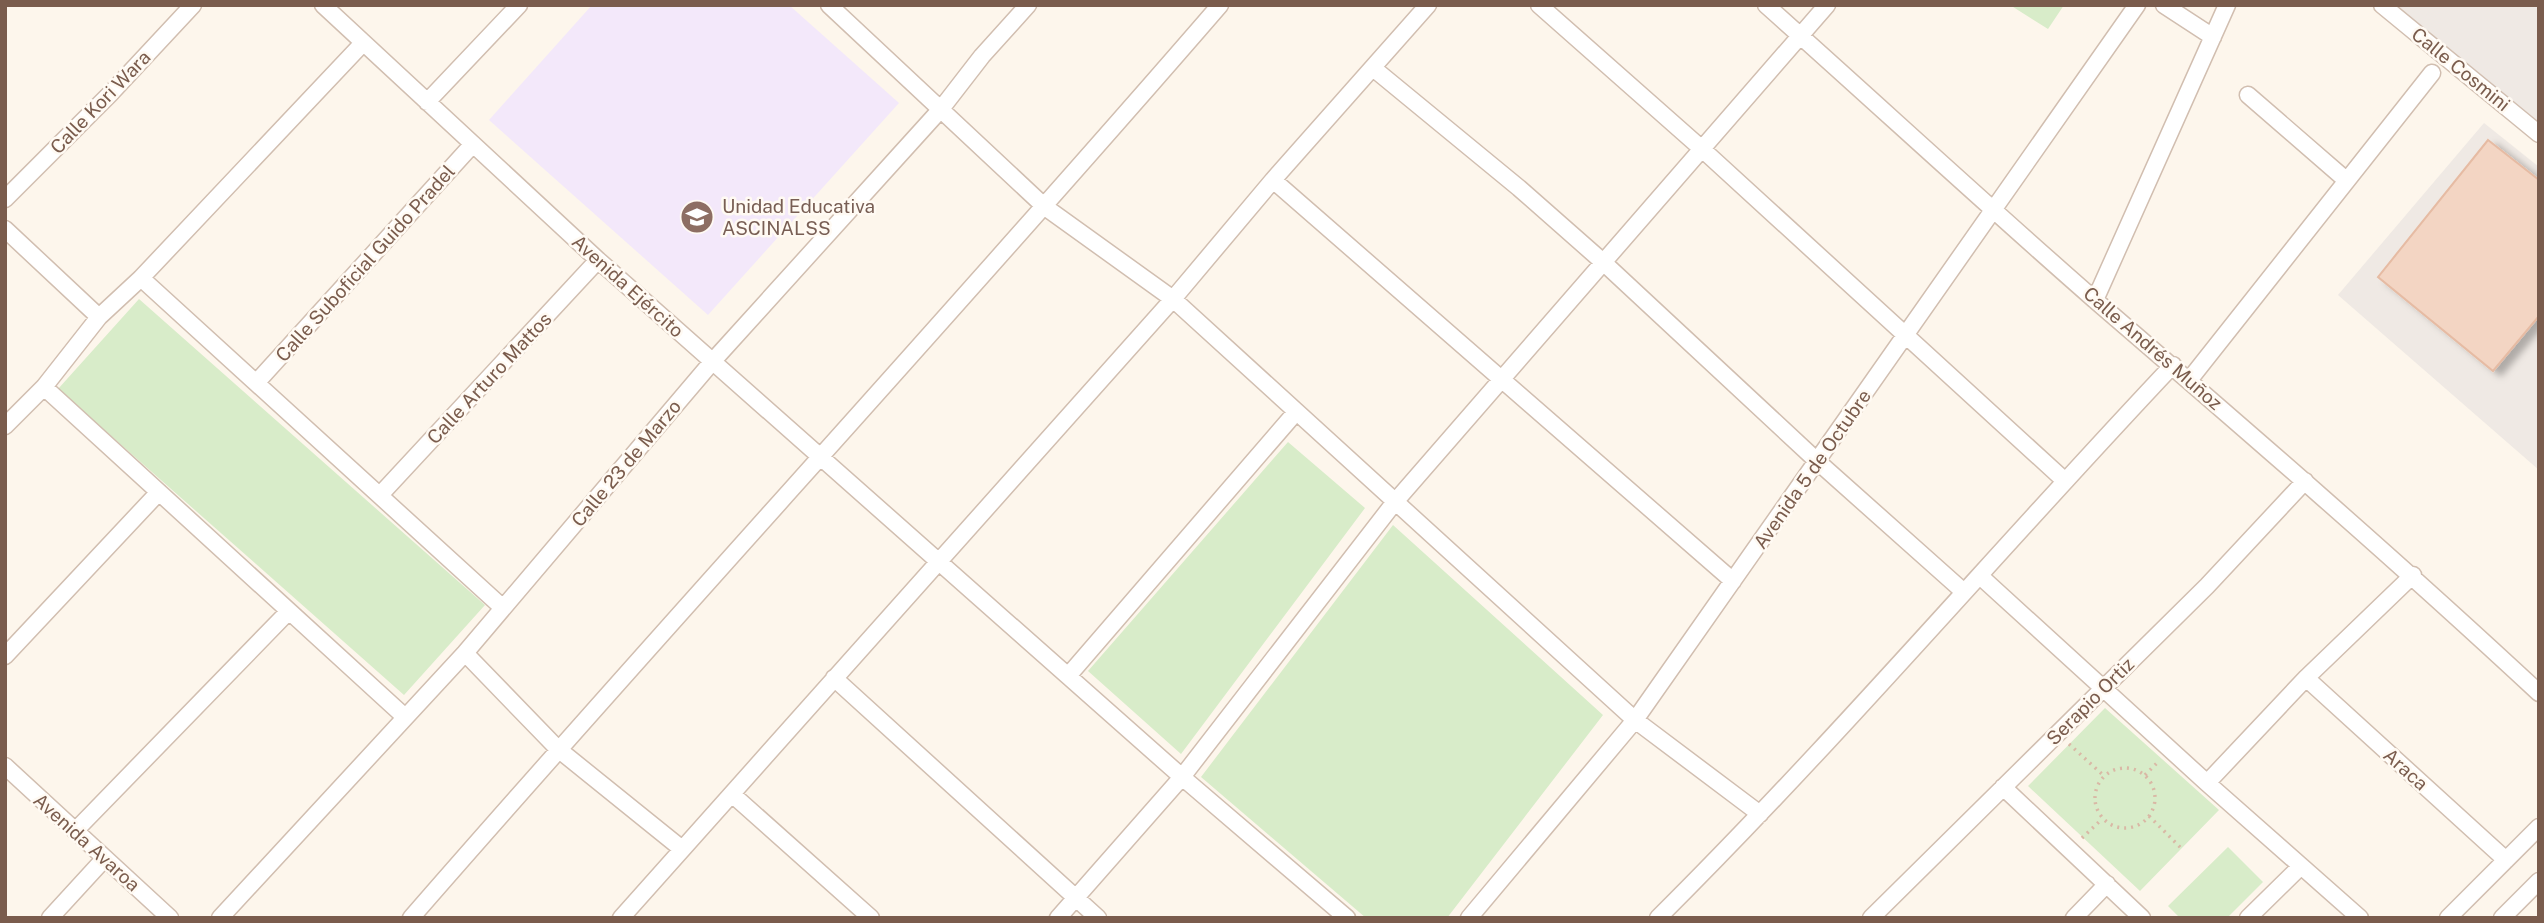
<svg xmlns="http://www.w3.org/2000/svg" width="2544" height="923" font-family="'Public Sans',sans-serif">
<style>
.industrial{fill:#efe9e4}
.education{fill:#f3e8fa}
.green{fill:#d8ecc9}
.building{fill:#f3d5c3;stroke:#e6bba3;stroke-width:2;filter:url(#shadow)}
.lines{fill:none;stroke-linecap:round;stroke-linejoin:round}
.minor-casing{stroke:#d1beb0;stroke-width:19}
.path{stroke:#d9b8a5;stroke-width:3.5;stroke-dasharray:2 5;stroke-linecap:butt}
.minor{stroke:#fff;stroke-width:16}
.labels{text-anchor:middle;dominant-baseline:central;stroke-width:5;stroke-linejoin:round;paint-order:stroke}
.street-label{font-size:19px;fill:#7a5c4d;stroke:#fffaf3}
.education-label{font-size:19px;fill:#785e54;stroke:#fffaf3;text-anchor:start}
</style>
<defs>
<filter id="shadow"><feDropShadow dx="8" dy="4.5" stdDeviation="3.5" flood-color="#0004"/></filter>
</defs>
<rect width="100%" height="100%" fill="#fdf6ec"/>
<path class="industrial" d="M2392 5H2539V125Z
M2484 123 2539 167V470L2338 295Z"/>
<path class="education" d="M592 5H789L899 103 708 315 489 120Z"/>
<path class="green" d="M2010 5H2064L2048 29Z
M139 299 485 605 404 695 58 389Z
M1288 442 1365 508 1181 754 1088 671Z
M1393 525 1603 715 1447 918H1366L1201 777Z
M2105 708 2219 810 2140 891 2028 786Z
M2228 847 2263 882 2227 918H2180L2168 906Z"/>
<path class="building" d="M2488 140 2539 180V316L2493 371 2378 277Z"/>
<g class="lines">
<defs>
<path id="minor" d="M323 5 598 260 1182 777 1347 918
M829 5 1045 207 1173 299 1635 720 1760 814
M1539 5 1702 149 2064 480
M1766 5C1876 103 1985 204 2096 301 2246 430 2394 558 2539 693
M2164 5 2213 37
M2382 5 2539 134
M1373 68 1519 188 1603 262 1817 461 1964 592
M2248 95 2346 180
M427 102 519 5
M1273 180 1733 581
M5 199 110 94 193 5
M5 229 99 317
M141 278 503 608
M2095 300 2227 5
M2190 379 2432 73
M256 383 473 144
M44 387 405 717
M5 426 44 387 99 317 141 278 363 43
M380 495 598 260
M1980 576 2207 783 2360 918
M465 653 558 749 682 849
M5 656 159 492
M1068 676 1296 412
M834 678 1098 918
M2306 678 2506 860
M5 766 170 918
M2207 783 2306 678 2413 575
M2003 787 2142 918
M733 795 871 918
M75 831 289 611
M50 918 105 858
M220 918 465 653 712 362 941 109 982 56 1028 5
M411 918C678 611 954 313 1220 5
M621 918 1173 299 1273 180 1428 5
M1058 918 1182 777 1394 503 1827 5
M1469 918 1635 720 2137 5
M1658 918C1837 740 2000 548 2173 365
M1871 918 2207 586 2305 481
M2074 918 2107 884
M2248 918 2301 866
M2448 918 2539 827
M2502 918 2539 881"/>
</defs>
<use href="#minor" class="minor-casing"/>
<path class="path" d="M2069 744 2103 775
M2095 798a30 30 0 1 1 60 0a30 30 0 1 1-60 0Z
M2145 775 2159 761
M2149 816 2181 848
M2082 838 2101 820"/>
<use href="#minor" class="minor"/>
</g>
<defs>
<symbol id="school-disc" viewBox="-11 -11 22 22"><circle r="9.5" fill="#8d6e63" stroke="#fffaf3"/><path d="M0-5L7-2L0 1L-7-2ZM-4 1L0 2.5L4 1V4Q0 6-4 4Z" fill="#fff"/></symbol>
</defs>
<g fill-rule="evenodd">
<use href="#school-disc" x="678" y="198" width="38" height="38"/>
</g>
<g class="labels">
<g class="street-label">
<text transform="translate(2461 69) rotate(39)">Calle Cosmini</text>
<text transform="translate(100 102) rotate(-46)">Calle Kori Wara</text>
<text transform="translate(365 263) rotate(-48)">Calle Suboficial Guido Pradel</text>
<text transform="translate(628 286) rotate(42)">Avenida Ejército</text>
<text transform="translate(2153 348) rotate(41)">Calle Andrés Muñoz</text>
<text transform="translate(489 378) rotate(-47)">Calle Arturo Mattos</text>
<text transform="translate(626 463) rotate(-50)">Calle 23 de Marzo</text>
<text transform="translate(1812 469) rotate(-55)">Avenida 5 de Octubre</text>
<text transform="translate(2090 701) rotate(-45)">Serapio Ortiz</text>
<text transform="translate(2406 769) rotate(42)">Araca</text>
<text transform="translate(87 842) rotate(42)">Avenida Avaroa</text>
</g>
<g class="education-label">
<text x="722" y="206">Unidad Educativa<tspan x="722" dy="22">ASCINALSS</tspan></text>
</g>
</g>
<rect width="2544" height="923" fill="none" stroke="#7a5c4d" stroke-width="14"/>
</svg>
